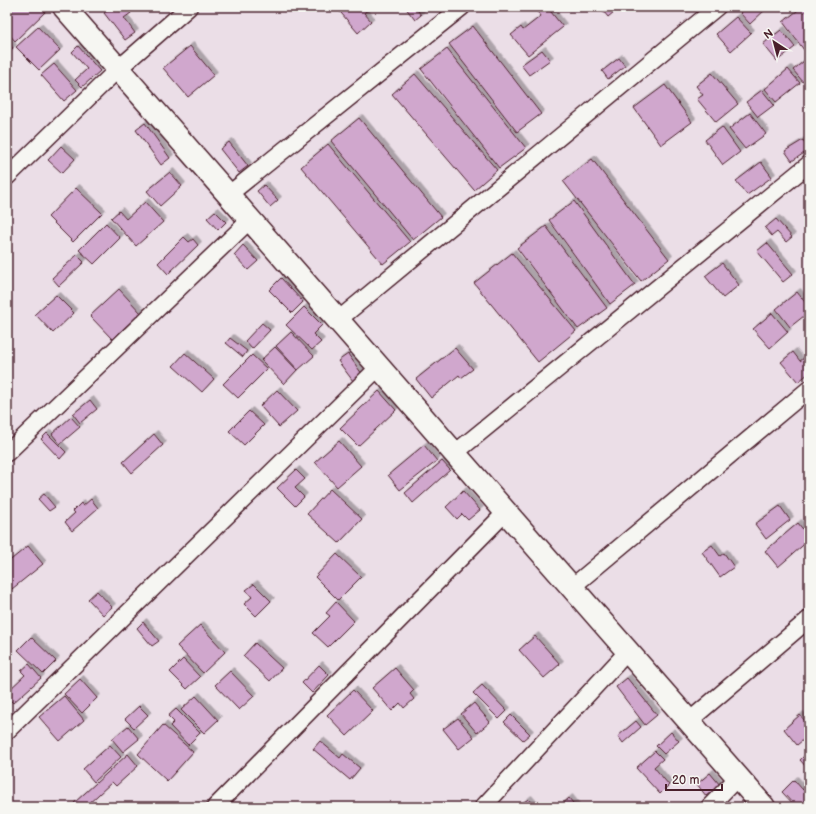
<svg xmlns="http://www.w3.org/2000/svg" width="816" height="814" font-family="'Balsamiq Sans',sans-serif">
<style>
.building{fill:#d0a7cd;stroke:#4a1f2b;filter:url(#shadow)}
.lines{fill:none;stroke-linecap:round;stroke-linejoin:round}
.street-casing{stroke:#4a1f2b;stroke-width:19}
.secondary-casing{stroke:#4a1f2b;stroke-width:25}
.street{stroke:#f6f6f2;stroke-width:16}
.secondary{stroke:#f6f6f2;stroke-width:22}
</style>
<defs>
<filter id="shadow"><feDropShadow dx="3.5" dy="-3.5" stdDeviation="0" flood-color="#0004"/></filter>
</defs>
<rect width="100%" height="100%" fill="#ebdee7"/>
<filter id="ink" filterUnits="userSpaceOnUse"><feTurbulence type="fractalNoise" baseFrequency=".025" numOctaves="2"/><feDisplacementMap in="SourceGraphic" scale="8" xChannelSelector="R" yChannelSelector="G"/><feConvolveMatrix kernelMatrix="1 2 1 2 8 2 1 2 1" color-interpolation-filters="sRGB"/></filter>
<g filter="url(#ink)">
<path class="building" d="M7 7H40L45 12 15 41 7 32Z
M111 7H127L131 13 124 18 135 33 125 40 104 13Z
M336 7H371L364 13 371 21 358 33Z
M405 7H415L421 15 415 20Z
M544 7H547L563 27 528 55 511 35 521 27 523 30 541 16 538 12Z
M600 7H620L608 17Z
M746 7H768L750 24 740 13Z
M802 7 809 8V46L804 50 783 22Z
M736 17 751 33 731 51 716 34Z
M473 26 541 114 517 132 449 44Z
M38 27 60 50 39 70 16 47Z
M781 30 795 47 777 61 763 44Z
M7 41 13 48 7 54Z
M78 46 100 71 82 87 75 80 87 69 72 52Z
M190 46 214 75 188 97 163 68Z
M447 49 526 148 499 168 421 69Z
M542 50 550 60 529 75 521 65Z
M809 57V89L793 70Z
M619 58 625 66 608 79 602 71Z
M54 64 77 90 64 101 41 75Z
M788 69 800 83 776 102 765 89Z
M712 73 738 104 716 122 697 99 703 95 696 86Z
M415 74 497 170 474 190 392 94Z
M665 85 692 122 661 145 634 108Z
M762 90 774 105 758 117 746 102Z
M750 113 766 134 745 149 729 129Z
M359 118 441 217 413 240 331 141Z
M145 123 170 158 161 165 136 130Z
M722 127 740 152 723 165 705 140Z
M803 140 809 150 792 161 785 151Z
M229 142 248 166 239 173 220 149Z
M328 144 410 242 383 264 301 167Z
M61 146 75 159 62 173 48 160Z
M592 159 669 259 641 281 563 181Z
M761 162 772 177 747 195 736 181Z
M170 172 182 186 160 206 147 191Z
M264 185 278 200 270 207 257 191Z
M76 188 102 213 73 242 48 217Z
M574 201 635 285 610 304 549 220Z
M145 202 163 222 136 246 111 218 119 211 126 219Z
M215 211 226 222 218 230 207 218Z
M776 219 792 237 786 242 777 232 772 236 765 228Z
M106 223 120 238 94 264 79 250Z
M546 226 607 308 578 329 517 248Z
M184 237 189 242 193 239 198 245 168 274 158 263Z
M767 243 793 274 783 282 757 251Z
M243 245 258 261 248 270 234 255Z
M512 253 576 331 538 362 474 283Z
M77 255 84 262 59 286 52 278Z
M722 263 739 285 723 298 705 276Z
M281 278 303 302 292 313 269 290Z
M119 289 141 313 112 339 90 316Z
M797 292 809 307V312L790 327 776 309Z
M56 295 74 313 53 333 35 314Z
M304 307 322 325 313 334 321 342 312 350 286 325Z
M772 313 788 332 770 348 753 329Z
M262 323 270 330 252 349 245 341Z
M291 332 314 356 298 370 276 346Z
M230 338 247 351 243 357 226 343Z
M275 347 297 370 284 384 261 360Z
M455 348 473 369 461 378 459 375 431 398 416 379Z
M793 352 800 361 807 356 809 358V373L798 382 781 362Z
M185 353 214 379 202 392 173 366Z
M348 354 362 374 353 381 338 361Z
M252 355 267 369 238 398 223 384Z
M277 390 297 411 279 427 260 406Z
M379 391 396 410 358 446 340 428Z
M90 400 97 409 80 423 73 414Z
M249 411 264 425 244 445 229 431Z
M71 417 80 427 60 444 52 434Z
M47 433 66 452 60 459 41 439Z
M154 434 163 445 132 473 123 462Z
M339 441 361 466 337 487 315 462Z
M424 445 437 461 400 490 388 475Z
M442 461 450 470 413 503 405 493Z
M296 470 305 479 295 488 304 497 295 506 277 488Z
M330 489 362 519 339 543 307 514Z
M463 491 480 510 468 520 462 514 457 519 446 507Z
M44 494 55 507 49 511 38 499Z
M91 499 98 508 72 531 65 522 75 513 73 511 81 503 83 506Z
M780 506 790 520 766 539 755 524Z
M798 523 809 537V540L778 567 765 551Z
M712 545 720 556 724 553 734 567 720 577 702 552Z
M28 546 43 564 12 589 7 583V563Z
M337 554 361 577 338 600 315 577Z
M254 584 271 601 256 616 244 604 252 597 246 590Z
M97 591 112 607 103 615 88 599Z
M336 602 354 621 328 647 313 633 330 616 326 613Z
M143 622 159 641 152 646 137 628Z
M200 625 225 652 203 673 177 646Z
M535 636 560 664 544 678 519 650Z
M31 637 56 661 43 674 18 650Z
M255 643 282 668 270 681 243 656Z
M183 659 200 677 187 689 170 672Z
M29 664 41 678 13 703 7 697V692L25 675 21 671Z
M319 665 329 675 312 693 302 683Z
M395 668 414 690 410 694 414 699 404 708 400 703 392 711 372 688Z
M230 671 254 696 239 710 215 685Z
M627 678 657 715 645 725 616 687Z
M80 679 97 698 82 713 64 694Z
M482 685 507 711 499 719 473 693Z
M353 690 373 711 347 736 327 715Z
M64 696 84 720 60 741 39 717Z
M196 696 218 720 204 733 181 710Z
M474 703 490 722 477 733 461 714Z
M139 706 148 715 134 728 125 719Z
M176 709 200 733 188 745 170 726 174 722 168 716Z
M511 715 530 734 523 740 504 722Z
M800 715 809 726V735L797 745 784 729Z
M458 718 474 737 459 749 443 729Z
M636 721 641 727 623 743 618 736Z
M163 725 193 752 167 781 138 754Z
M128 726 139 739 123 752 112 739Z
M671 732 679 741 664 754 656 746Z
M320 741 340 758 343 754 360 768 350 780 313 749Z
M110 745 121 757 94 782 83 769Z
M655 751 663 759 654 767 669 785 660 794 636 768Z
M809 751V768L808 769 800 760Z
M128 754 138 766 116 786 112 782 85 807H77L74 803Z
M710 773 720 785 706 796 697 784Z
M794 780 803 790 804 788 809 793V798L799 807H796L782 792Z
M569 798 576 807H559Z
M528 799 535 807H518Z"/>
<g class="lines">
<defs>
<path id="street" d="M7 177 118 69 189 7
M228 195 462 7
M338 320 717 7
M7 453 250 220
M455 453 809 164
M572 587 809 389
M689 721 809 619
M7 731 379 367
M215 807 506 512
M483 807 628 651
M709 807 738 777"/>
<path id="secondary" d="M64 7 764 807"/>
</defs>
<use href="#street" class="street-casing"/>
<use href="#secondary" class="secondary-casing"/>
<use href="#street" class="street"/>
<use href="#secondary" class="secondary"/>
</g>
</g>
<rect width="816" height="814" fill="none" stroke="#f6f6f2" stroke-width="24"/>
<rect x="12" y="12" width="792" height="790" fill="none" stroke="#4a1f2b" stroke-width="1.5" filter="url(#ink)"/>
<g transform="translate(774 42) rotate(324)" stroke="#f6f6f2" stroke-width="3" paint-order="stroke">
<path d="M0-3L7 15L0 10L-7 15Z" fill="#4a1f2b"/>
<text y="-6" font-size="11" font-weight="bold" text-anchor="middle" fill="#4a1f2b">N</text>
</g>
<path d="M666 784v6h56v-6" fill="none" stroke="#4a1f2b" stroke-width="2"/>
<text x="672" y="784" font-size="12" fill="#4a1f2b" stroke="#f6f6f2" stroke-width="3" paint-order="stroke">20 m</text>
</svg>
